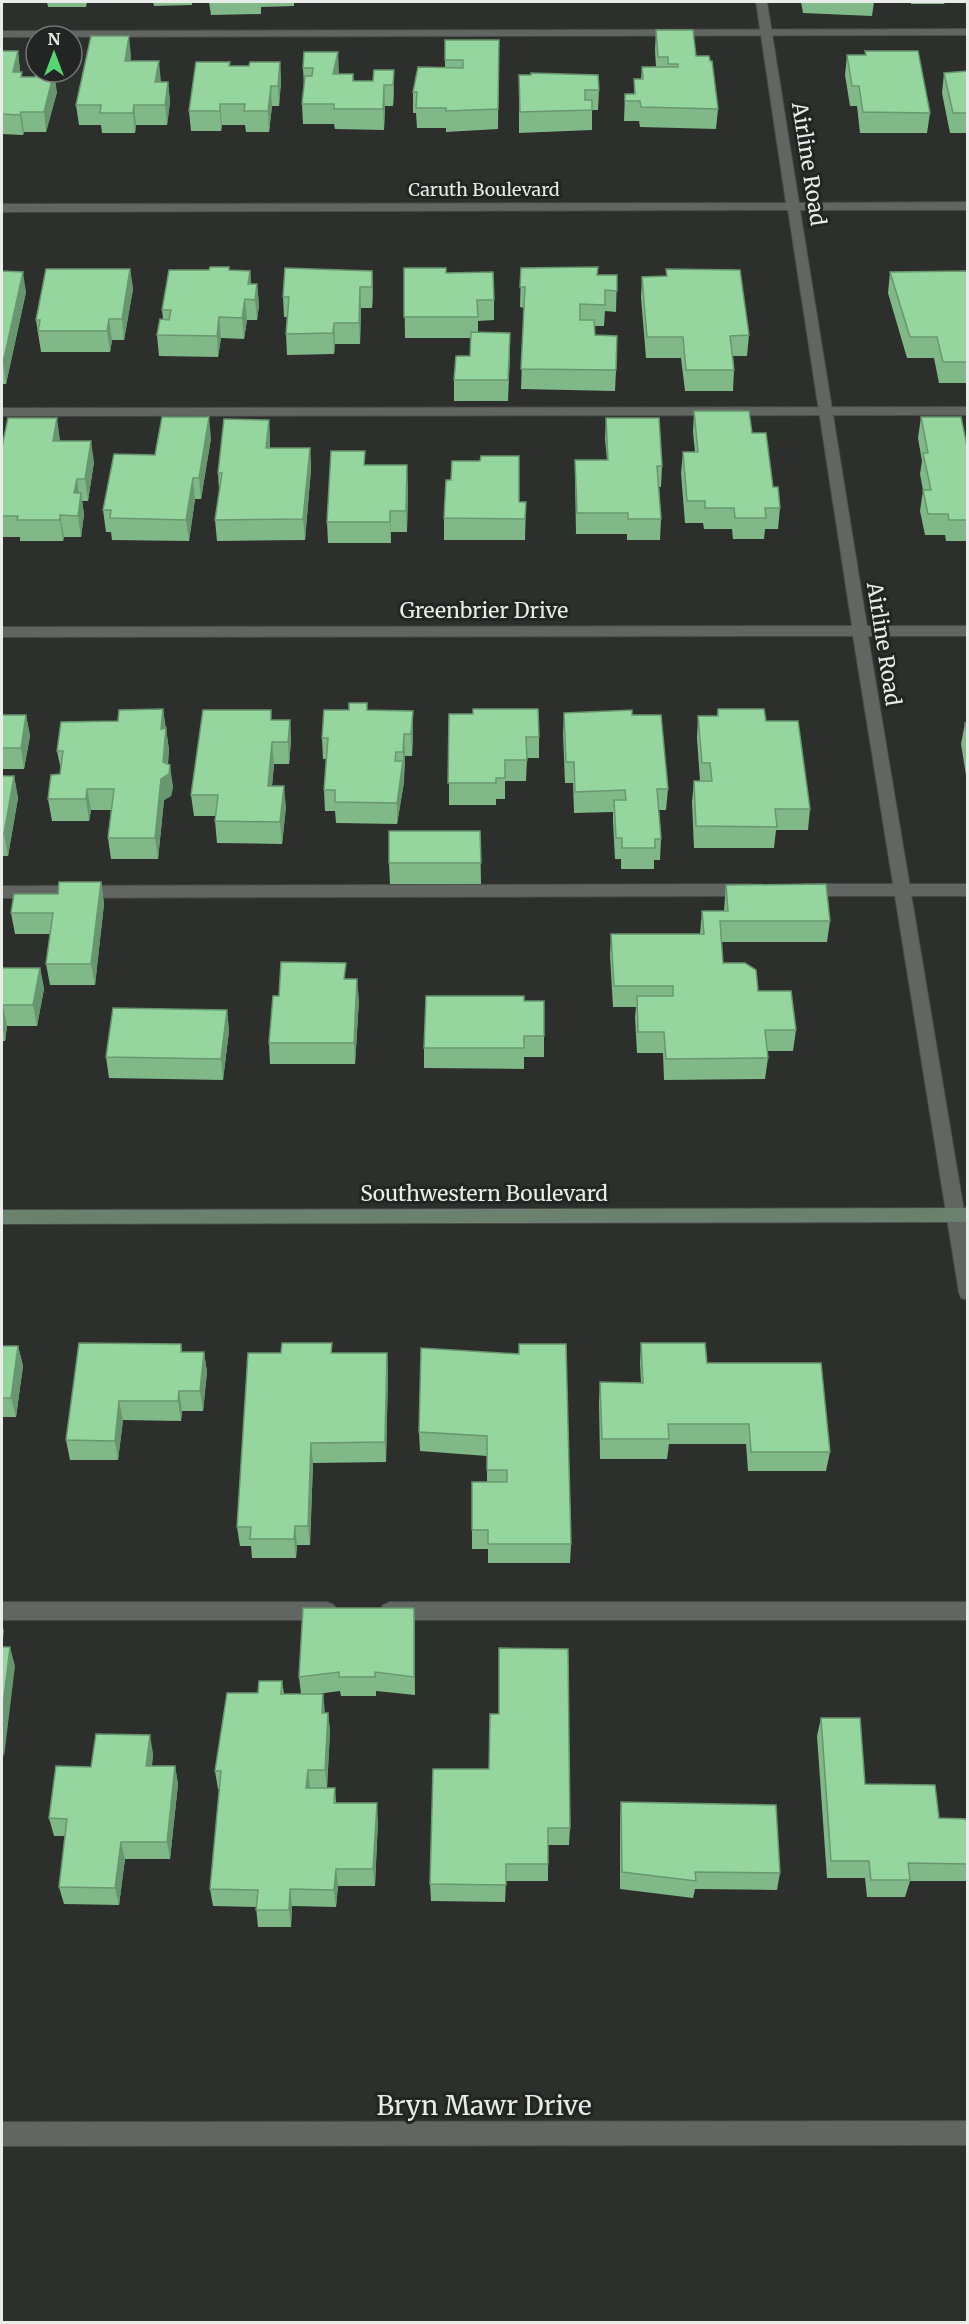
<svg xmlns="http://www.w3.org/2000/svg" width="969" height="2324" font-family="Merriweather,serif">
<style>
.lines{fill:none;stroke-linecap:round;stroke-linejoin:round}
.lane-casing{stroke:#474a48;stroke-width:2}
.street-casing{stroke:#474a48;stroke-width:2}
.secondary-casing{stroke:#474a48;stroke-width:2}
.lane{fill:#626662;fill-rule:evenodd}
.street{fill:#626662;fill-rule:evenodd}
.secondary{fill:#6a816d;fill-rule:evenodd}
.wall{fill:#80b888}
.shaded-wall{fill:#68966f}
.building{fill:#95d69e;stroke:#68966f;stroke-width:1.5}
.labels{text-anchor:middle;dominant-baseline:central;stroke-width:6;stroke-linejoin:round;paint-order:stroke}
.far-street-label{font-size:18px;fill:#eaecea;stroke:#222523}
.street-label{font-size:21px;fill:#eaecea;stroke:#222523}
.near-street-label{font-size:26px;fill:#eaecea;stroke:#222523}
</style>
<rect width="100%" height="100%" fill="#2c2f2c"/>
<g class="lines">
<defs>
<path id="lane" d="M968 29V35L2 37V31Z
M968 407V415L2 416V408Z
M750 884 758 890 750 896 2 898V886Z
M804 884H968V896H804L796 890Z
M2 1602H327L334 1605 337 1611 334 1617 327 1620H2Z
M390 1602H968V1620H390L383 1617 380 1611 383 1605Z"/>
<path id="street" d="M756 2H767L799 203 968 202V210H800L867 626H968V636H868L968 1235V1300L961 1298 959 1293 853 636 2 637V627L852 626 788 210 2 212V204L786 203Z
M968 2121V2145L2 2146V2122Z"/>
<path id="secondary" d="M968 1208V1222L2 1224V1210Z"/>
</defs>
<use href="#lane" class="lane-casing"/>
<use href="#street" class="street-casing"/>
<use href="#secondary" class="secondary-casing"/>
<use href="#lane" class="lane"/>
<use href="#street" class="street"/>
<use href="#secondary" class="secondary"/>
</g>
<path class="wall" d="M47 2H87L86 7H48Z
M153 2H192V5L154 6Z
M209 2H294V6L261 7V14L211 15Z
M801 2H874L872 16 803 13Z
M911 2H945L944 4H911Z
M656 30 696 56 718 109 716 129 640 127 639 121H624L625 94H634V79H641L642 67H656L655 50Z
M445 40H499L498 129 446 132V128H417L416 113H413V92L445 67Z
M2 51H18L20 72 23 77 57 92 46 132H24L23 135 2 134Z
M865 51 930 113 927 133H860L857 106H850L845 75 847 55H865Z
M304 52 339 72 338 74 354 81H373L394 70V90L393 106H385L384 130 335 129 334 124H303L302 104 304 87 303 68Z
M131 56 130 61 161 82H168L170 102 167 125H136L135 133H102L101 125H79L76 105Z
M280 62 281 82 279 106H272L269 132H246L245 125H222L221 131H191L189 111 230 66H249Z
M968 71V133H950L942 93 944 73Z
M519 75 599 90 598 110H592V130L519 133Z
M404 268 446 273 494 300V320L478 321V332L510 354 508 401H454V380L470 356 471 338H405Z
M521 268 597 275H617L616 312 605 311 604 326H594L595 335 616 370 615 391 521 389 524 308 520 307Z
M130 269 133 289 124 340H112L110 352H41L36 320Z
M666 269 749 335 747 356H733L734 370 733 391H685L681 358H646L641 297 642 277 666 276Z
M229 270 250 271 251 284H257L259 305 257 320H247L244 339 221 338 218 357 159 356 157 335 163 319 162 310Z
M2 271 26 292 6 384H2Z
M372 271 373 292 372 308H361L360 344H335L334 354 287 355 286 334 287 317H284L283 297Z
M890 272 968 276V383H939L934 358H907L888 293Z
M694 411 752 433 780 508 778 529H765L764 539H733L732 529H704L703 523H685L681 473 683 452H695L693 432Z
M921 417 968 451V541H946L945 535H925L920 511 923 490 920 474 922 461 918 438Z
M606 418 662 466 661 487H659L661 519 660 540H627V534H576L575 481V460H607L605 439Z
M269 420 270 441V448H310L311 469 305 540 217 541 215 520 219 490 218 473Z
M211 438 201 499H195L189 541 112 540 111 532H106L103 510 155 455Z
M60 440V441L94 462 88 501H82L84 514 81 537H64L63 541H20V537H2V447Z
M480 461 519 502H526L525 540H444V518L451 480Z
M365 465 408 486 407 532H391V543H328L327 522Z
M163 709 169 750 168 764 173 787 171 796 164 800 158 859H111L108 838 111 810H91L89 821H52L48 799 60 774 61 770 57 751 118 721Z
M718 709 766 721 810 809 808 830H776L774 848H694L692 802 694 781H700L697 738 698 716H717Z
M368 710 413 711V732L412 756H405L404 782 397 824 336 823 335 811H325L324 790 326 759H323L322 738Z
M564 713 632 715 668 789 666 810H659L661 839 660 860H654V869H621V859H615L613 822V812L574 813 573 783H565L563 734Z
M449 714 539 737V758H527L526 781H505V799H496V805H449Z
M2 715H26L30 736 24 769H2Z
M272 720H290L291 741 289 764H274L272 786 286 807 282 844 217 843 215 821 216 816H194L191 795Z
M965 723H968V788L961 744Z
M2 776H14L18 798 8 856H2Z
M480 831 481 884H390L389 863Z
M101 882 104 904 95 985H50L46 964 50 934H15L11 913 58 894Z
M726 885 830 921 827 942H721L723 963 758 991 796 1030 793 1051H767L768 1058 765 1079 664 1080 663 1053H637L635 1017 636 1007H613L610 955 611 934H700L702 911H724Z
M2 968H40L44 989 37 1026H7L5 1041H2Z
M279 996 359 1000 355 1064H270L269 1043Z
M524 1001 544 1036V1057H524V1069L424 1068V1048Z
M227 1010 229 1031 223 1080 109 1078 106 1057Z
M641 1343 707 1363 830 1452 826 1471H748L746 1444H669L667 1459H600L599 1402 600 1382 641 1383 640 1363Z
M181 1344 182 1352H204L207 1372 203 1411H182L181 1421 123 1420 118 1460H70L66 1440Z
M2 1346H18L23 1366 16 1417H2Z
M421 1348 571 1544 570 1563H488V1549H472V1482H487V1456L420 1451 419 1432Z
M332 1353H387L388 1373 386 1462 313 1463 310 1545H297L296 1558H252L251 1546H240L237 1527Z
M415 1627V1695L376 1691V1696H341L340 1691 317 1694 325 1713H328L330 1731 327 1788H335L336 1803 378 1820 375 1886H338L336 1907 292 1906 291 1927H258L256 1907 213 1906 210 1889 220 1789H218L215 1771 258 1693 282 1681 284 1694H301L299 1677Z
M821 1718 865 1784 939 1818 968 1829V1876L966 1881H910L905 1897H867L865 1878H827L817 1736Z
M153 1753 152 1766H175L178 1784 170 1859H125L119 1905 64 1904 59 1887 65 1836H54L49 1818 91 1767Z
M433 1769 570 1828 569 1845H548V1881H506L505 1902 431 1901 430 1884Z
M621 1802 780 1873 777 1890 695 1889 693 1898 620 1889V1819Z"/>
<path class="shaded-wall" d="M129 36 131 56 127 82 125 61Z
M18 51 20 71 16 92 13 72Z
M338 52 339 72 333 94V74Z
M159 61 161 82H155Z
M280 62 281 82 279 106 278 86Z
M394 70V90L393 106V85Z
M54 72 57 92 46 132 44 112Z
M168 82 170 102 167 125 165 105Z
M384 85 385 106 384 130 383 109Z
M271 86 272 106 269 132 268 111Z
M220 104 222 125 221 131 220 111Z
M134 105 136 125 135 133 133 113Z
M21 112 24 132 23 135 20 115Z
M130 269 133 289 124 340 122 319Z
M250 271 252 291 248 284Z
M372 271 373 292 372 308Z
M23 272 26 292 6 384 3 363Z
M257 284 259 305 257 320 255 300Z
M360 287 361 308 360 344 359 323Z
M245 299 247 320 244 339 242 318Z
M219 317 221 338 218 357 217 336Z
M109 319 112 340 110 352 107 331Z
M334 323 335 344 334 354 333 333Z
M209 417 211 438 201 499 199 478Z
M57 418 60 440 56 462 53 441Z
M269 420 270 441 268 469 266 448Z
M91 441 94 462 88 501 85 479Z
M310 448 311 469 305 540 303 519Z
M407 465 408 486 407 532 406 511Z
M193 478 195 499 189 541 186 520Z
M77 479 80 501 74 493Z
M81 493 84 514 81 537 78 516Z
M390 511 391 532V543L390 522Z
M60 515 64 537 63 541 60 520Z
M163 709 166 731 161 729Z
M413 711V732L412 756 411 734Z
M26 715 30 736 24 769 21 748Z
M290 720 291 741 289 764 288 742Z
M166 728 169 750 166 776 170 765 173 787 171 796 164 800 158 859 155 838Z
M404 734 405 756 404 773 403 752Z
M272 742 274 764 270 807 268 786Z
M403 761 404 782 397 824V803Z
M14 776 18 798 8 856 4 834Z
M284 786 286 807 282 844 280 822Z
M87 789 91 810 89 821 86 799Z
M101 882 104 904 95 985 91 964Z
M40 968 44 989 37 1026 33 1005Z
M357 979 359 1000 355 1064 354 1043Z
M3 1005 7 1026 5 1041 2 1026V1014Z
M227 1010 229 1031 223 1080 221 1059Z
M18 1346 23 1366 16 1417 11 1398Z
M204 1352 207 1372 203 1411 200 1391Z
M387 1353 388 1373 386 1462 385 1442Z
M179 1391 182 1411 181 1421 178 1401Z
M119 1401 123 1420 118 1460 115 1441Z
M311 1443 313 1463 310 1545 308 1526Z
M295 1526 297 1545 296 1558 294 1539Z
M414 1608 415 1627V1695L414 1677Z
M2 1624 4 1631 2 1647Z
M10 1647 15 1666 4 1757 2 1749V1714Z
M323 1694 325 1712 324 1731 322 1713Z
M328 1713 330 1731 327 1788 325 1770Z
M150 1735 153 1753 150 1784 146 1766Z
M175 1766 178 1784 170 1859 167 1842Z
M308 1770 310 1788H306Z
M377 1803 378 1820 375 1886 373 1869Z
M121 1842 125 1859 119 1905 115 1888Z
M336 1869 338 1886 336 1907 334 1890Z
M290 1889 292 1906 291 1927 289 1910Z"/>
<path class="building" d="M656 30H693L696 56H709L710 61H712L718 109 641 107 640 101H625V94H635L634 79H643L642 67H678V64H668V57H658Z
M91 36H129L125 61H159L155 82H168L165 105H134L133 113H100L101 105H76Z
M445 40H499L498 109 446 111V108H416L417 92H413L418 67 463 68V60H445Z
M2 51H18L13 72H22L21 77H35L36 72H54L44 112H21L20 115 2 114Z
M865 51H918L930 113 863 112 859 86H852L847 55H866Z
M304 52H338L333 74H353V81H373L374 70H394L393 85H384L383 109H334V104H302L305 76H312L313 68H303Z
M196 62H230L229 66H249L250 62H280L278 86H271L268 111H244L245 104H220V111H189Z
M968 71V113H953L944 73Z
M531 73 598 75 599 90H585V100H592V110L520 112 519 75H531Z
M210 267H229V270L250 271 248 284H257L255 300 245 299 242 318 219 317 217 336 157 335 160 319 169 320 171 310H162L169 270H209Z
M598 267 597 275H617V291L605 290V305L580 304V320H594L595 335 617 336 616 370 521 369 525 287H520L521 268Z
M285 268 372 271V287H360L359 323H334L333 333 286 334 289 297H283Z
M404 268H446V273L493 272 494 300H477L478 317H404Z
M46 269H130L122 319H109L107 331H38L40 320H36Z
M666 269 740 270 749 335 730 336 734 370H686L683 337H647L642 277 667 276Z
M2 271 23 272 3 363H2Z
M966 271 968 276V362H943L937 337H910L890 272Z
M471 332 510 333 508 380H454L456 356H470Z
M694 411H749L752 433H766L773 487H778L780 508H765L766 518H735L734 508H705V501H687L683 452H698Z
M162 417H209L199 478H193L186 520 110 518 111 510H103L114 454 155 455Z
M921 417H961L968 451V520H949L948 514H928L923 490H931L923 453H928Z
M8 418H57L53 441H91L85 479H77L74 493H81L78 516 60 515V520H17L18 516H2V447Z
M606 418H659L662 466H657L661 519H628V513H577L575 460H608Z
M224 419 269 420 266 448H310L303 519 215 520 222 473H218Z
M331 451H365L364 465H407L406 511H390V522H327Z
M481 456H519V502H526L525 519 444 518 446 480H451L452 461H480Z
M349 703H367V710L413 711 411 734H404L403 752H396L395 761H403L397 803 335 802V790H324L328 738H322L324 710H349Z
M163 709 161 729 166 728 163 762 170 765 169 774 161 779 155 838H108L114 789H87L86 799H48L51 775 60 774 63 751H57L61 722 118 721 119 710Z
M473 709H538L539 737H526L527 760H505V778H496V783H448L449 714H473Z
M718 709H764L766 721H798L810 809H775L777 827 696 826 694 781H712L710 763H702L698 716H718Z
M203 710H271V720H290L288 742H272L268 786H284L280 822 215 821 218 795H191Z
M632 710V715H661L668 789H657L661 839H655V848H622V838H616L614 800H626L625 790 575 792 574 762H566L564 713Z
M2 715H26L21 748H2Z
M965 723H968V740Z
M2 776H14L4 834H2Z
M389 831H480L481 863H389Z
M59 882H101L91 964H46L53 913H11L14 894H58Z
M826 884 830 921H720L723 963H745L756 970 758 991H791L796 1030H765L768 1058 666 1059 664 1032H638L637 996H673V986H614L611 934H704L702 911H728L726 885Z
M281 962 346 963 344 979H357L354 1043H269L273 996H279Z
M2 968H40L33 1005H3L2 1014Z
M426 996H524V1001H544V1036H524V1048H424Z
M113 1008 227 1010 221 1059 106 1057Z
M79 1343 181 1344V1352H204L200 1391H179L178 1401H119L115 1441 66 1440Z
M282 1343H332L331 1353H387L385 1442 311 1443 308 1526H295L294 1539H250L251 1527H237L248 1353H281Z
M641 1343H705L707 1363H821L830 1452H751L749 1424H668L669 1439H602L600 1382 643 1383Z
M519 1344H566L571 1544H488V1530H472V1482H507V1470H487V1436L419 1432 421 1348 519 1354Z
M2 1346H18L11 1398H2Z
M303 1608H414V1677L375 1672V1677H339V1672L299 1677Z
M2 1647H10L2 1714Z
M499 1648 568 1649 570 1828H548V1864H506V1885L430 1884 433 1769H489L490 1714H499Z
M259 1681H282L281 1694H323L322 1713H328L325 1770H308L306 1788H335L334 1803H377L373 1869H336L334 1890 290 1889 289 1910H256L258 1890 210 1889 221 1771H215L227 1693H258Z
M821 1718H860L865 1784 935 1785 939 1818 966 1819 968 1829V1864L908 1863 910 1880H871L869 1861H831Z
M96 1734 150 1735 146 1766H175L167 1842H121L115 1888 59 1887 67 1819 49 1818 56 1766 91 1767Z
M621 1802 776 1805 780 1873 695 1872 696 1881 622 1872Z"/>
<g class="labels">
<g class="far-street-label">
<text x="484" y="189">Caruth Boulevard</text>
</g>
<g class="street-label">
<text transform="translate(809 164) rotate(81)">Airline Road</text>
<text x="484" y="610">Greenbrier Drive</text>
<text transform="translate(884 644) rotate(81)">Airline Road</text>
<text x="484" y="1193">Southwestern Boulevard</text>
</g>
<g class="near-street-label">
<text x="484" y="2105">Bryn Mawr Drive</text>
</g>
</g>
<rect width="969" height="2324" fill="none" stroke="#eaecea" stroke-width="6"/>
<g transform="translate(54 54)"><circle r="28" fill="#222523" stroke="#727573" stroke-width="1.5"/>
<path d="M0-4.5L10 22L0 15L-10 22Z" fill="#56d671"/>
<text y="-9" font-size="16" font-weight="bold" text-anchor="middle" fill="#eaecea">N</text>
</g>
</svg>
